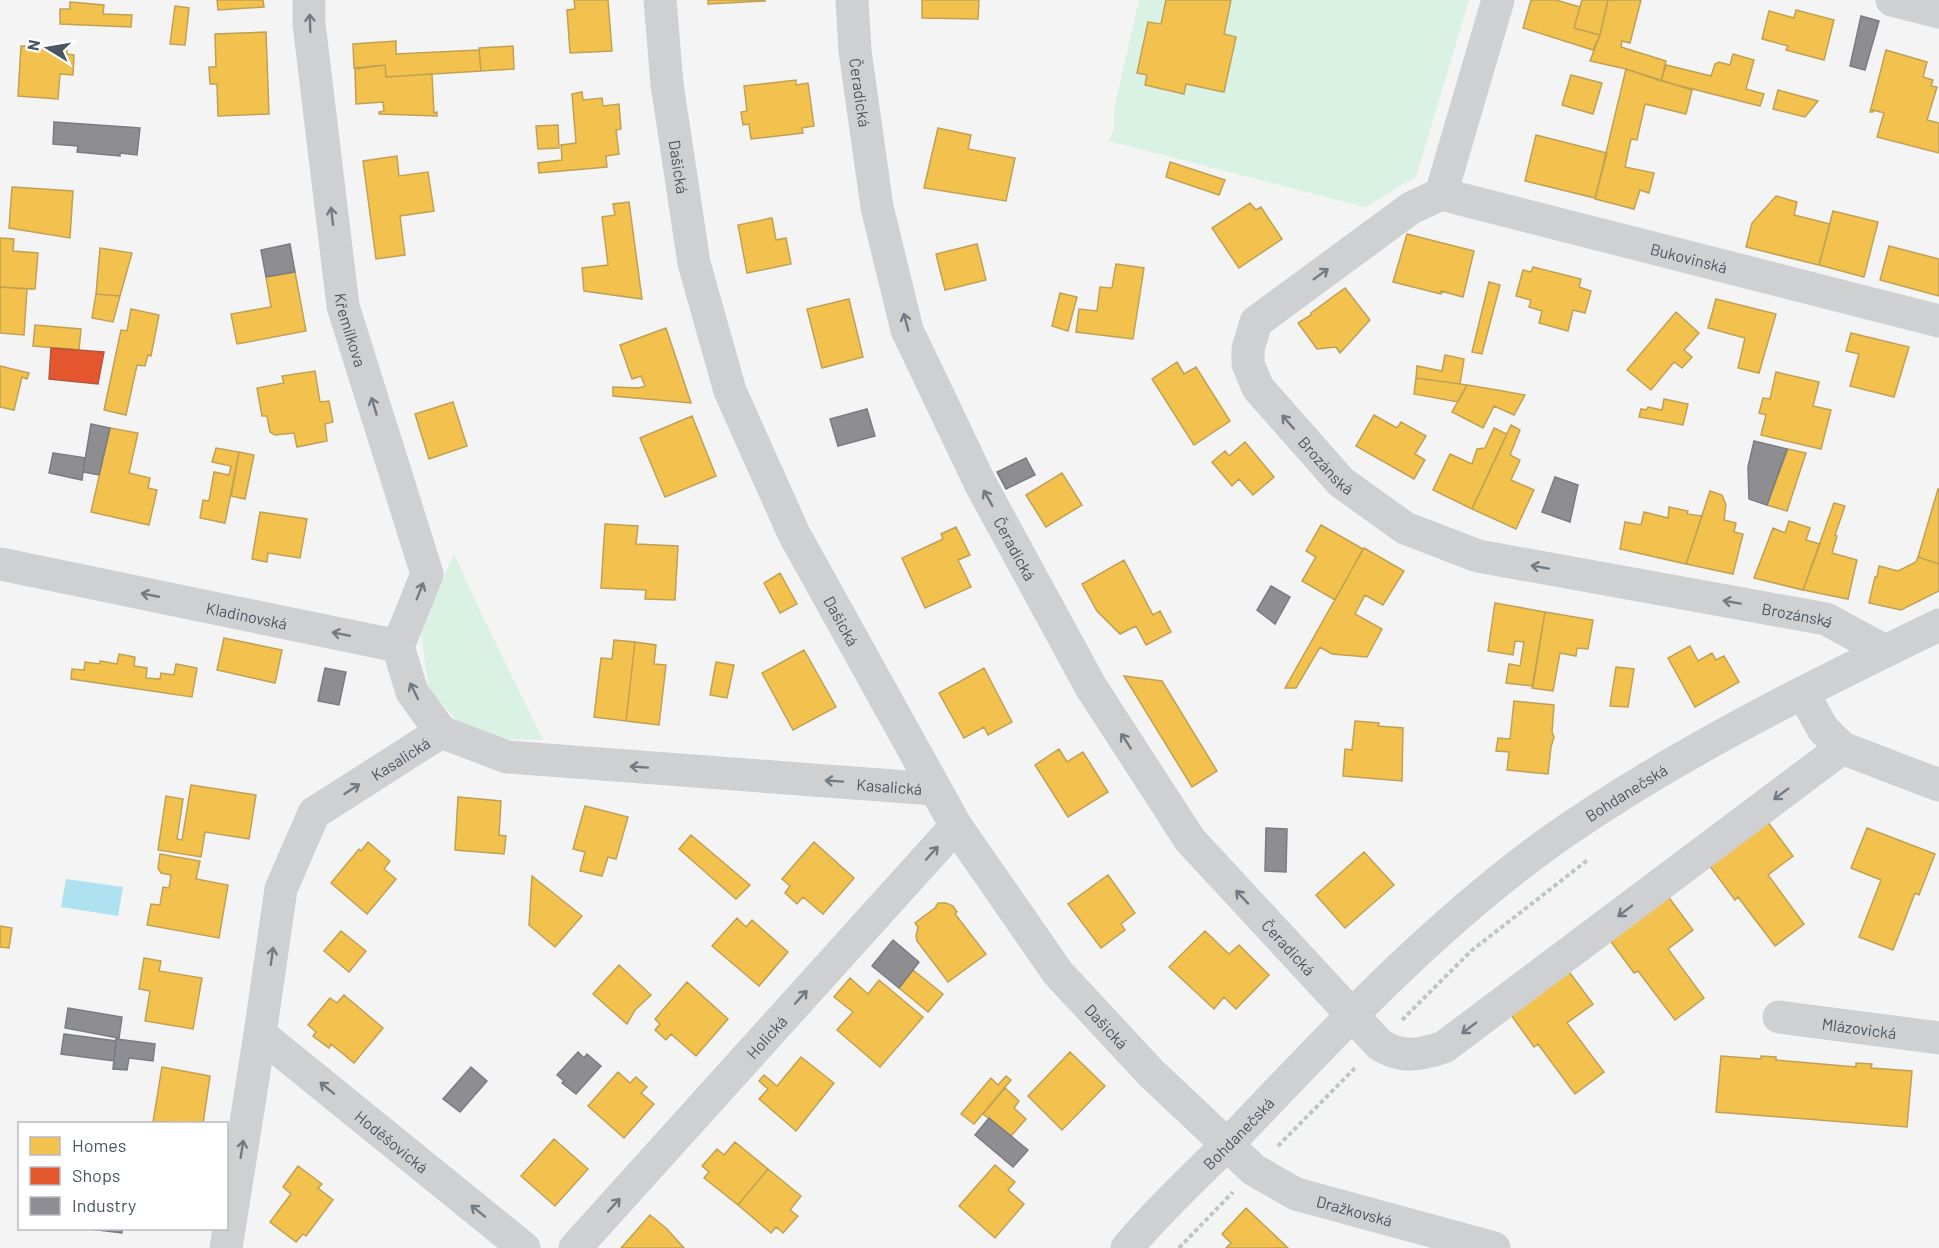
<svg xmlns="http://www.w3.org/2000/svg" width="1939" height="1248" font-family="Barlow,sans-serif">
<style>
.green{fill:#d9f2e3}
.water{fill:#aee2f0}
.homes{fill:#f2c14e;stroke:#c0a154;stroke-width:1.5}
.shops{fill:#e4572e;stroke:#b6573d;stroke-width:1.5}
.industry{fill:#8d8d92;stroke:#797c83;stroke-width:1.5}
.lines{fill:none;stroke-linecap:round;stroke-linejoin:round}
.path{stroke:#bcc7c4;stroke-width:4;stroke-dasharray:4.5 3;stroke-linecap:butt}
.minor{stroke:#ced0d2;stroke-width:33}
.oneway{stroke:#727b83}
.labels{text-anchor:middle;dominant-baseline:central;stroke-width:6;stroke-linejoin:round;paint-order:stroke}
.street-label{font-size:16px;fill:#4a5661;stroke:#fff}
</style>
<rect width="100%" height="100%" fill="#f4f4f4"/>
<path class="green" d="M1139 0H1469L1416 177 1365 207 1108 141 1114 130V109Z
M454 554 482 615 543 740 500 739 457 721 429 690 420 627Z"/>
<path class="water" d="M66 879 123 887 118 916 61 907Z"/>
<path class="homes" d="M217 0H263L264 7 218 10Z
M574 0H608L612 51 570 53 567 10 575 9Z
M708 0H765V1L708 4Z
M922 0H979L978 19 922 18Z
M1166 0H1231L1224 34 1236 37 1224 92 1186 84 1184 94 1145 85 1147 75 1137 73 1148 22 1161 24Z
M1531 0H1556L1580 7 1574 28 1600 35 1593 50 1523 28Z
M1582 0H1608L1600 35 1574 28Z
M1608 0H1641L1630 43 1622 41 1621 47 1666 61 1661 81 1626 69 1590 61 1600 35Z
M70 2 104 5 103 14 132 15 131 27 60 24V9H70Z
M175 6 189 8 185 45 170 44Z
M1796 10 1834 20 1824 60 1786 50 1788 46 1762 39 1769 11 1794 18Z
M266 32 269 114 218 116 217 84H210L209 67H216L215 34Z
M396 41V54L479 50 481 71 386 77 385 65 354 68 353 44Z
M21 46 67 49V54L74 55 73 75 60 74 58 99 18 96Z
M513 46 514 69 481 71 479 48Z
M1886 50 1927 62 1923 77 1933 80 1931 86 1937 87 1927 120 1939 123V153L1877 137 1884 113 1873 110V112H1870Z
M1733 54 1754 60 1746 89 1764 94 1760 106 1661 81 1666 65 1711 76 1715 64 1719 62 1730 65Z
M385 65 386 77 432 74 434 113 437 112V116L379 114V112L384 111 383 102 356 104 355 69Z
M1626 69 1692 90 1686 114 1645 104 1637 140 1631 139 1625 167 1654 173 1649 193 1640 190 1634 209 1595 199Z
M1571 75 1602 83 1593 114 1562 105Z
M796 80V85L808 83 814 126 802 128 803 133 751 139 749 124 743 125 741 112 747 111 744 86Z
M1778 90 1818 101 1805 117 1773 109Z
M582 92 583 100 602 98 603 106 619 104 621 129 616 130 619 154 606 156 607 167 539 173 538 163 562 160 561 145 576 143 572 94Z
M558 125 559 148 538 149 536 126Z
M938 128 971 135 968 149 1015 158 1006 201 924 188Z
M1536 135 1607 153 1595 198 1525 181Z
M397 156 399 176 428 172 434 211 400 216 405 255 376 259 363 161Z
M1170 162 1225 180 1219 195 1166 177Z
M12 187 73 191 70 238 9 228Z
M1776 196 1797 202 1794 215 1830 224 1819 265 1746 247 1752 223Z
M629 202 642 299 584 291 582 268 608 265 602 217 615 215 613 204Z
M1250 203 1256 210 1261 207 1282 239 1239 268 1212 228Z
M1833 211 1878 222 1864 277 1819 265Z
M772 218 776 240 786 238 791 264 747 273 738 225Z
M1407 234 1474 251 1463 297 1441 291V294L1393 282Z
M0 238 14 239 13 251 38 253 35 289 0 287Z
M977 244 986 280 945 290 936 254Z
M1889 246 1939 259V296L1880 280Z
M100 248 132 253 120 296 96 294Z
M1116 264 1144 268 1133 339 1076 332 1079 309 1097 311 1100 287 1112 288Z
M1533 267 1581 279 1579 287 1591 291 1585 313 1573 310 1568 331 1539 323 1542 311 1529 307 1531 300 1516 296 1523 270 1531 272Z
M295 272 306 331 237 344 231 314 271 307 266 277Z
M1489 282 1500 285 1482 354 1472 352Z
M0 287 27 289 24 335 0 333Z
M1345 288 1370 320 1340 353 1336 347 1317 349 1298 323 1311 315V313Z
M1060 293 1077 297 1068 331 1052 326Z
M96 294 120 296 113 322 92 318Z
M849 299 863 357 822 368 807 309Z
M1716 299 1776 314 1759 373 1738 368 1745 338 1708 328Z
M131 309 159 315 151 356 148 355 145 366 137 365 126 415 104 410 121 330 127 331Z
M1676 312 1699 333 1684 350 1692 357 1682 368 1674 362 1651 390 1627 370Z
M35 325 81 329 79 350 33 346Z
M666 328 691 403 613 396V387L639 388 645 386 641 376 632 379 620 345Z
M1851 333 1909 347 1894 397 1850 386 1859 354 1846 351Z
M1445 355 1464 359 1460 384 1416 378 1417 366 1442 371Z
M1177 362 1184 374 1196 367 1230 421 1194 445 1152 379Z
M0 366 29 373 27 379 22 377 14 410 0 407Z
M315 371 320 402 329 401 333 422 325 424 327 441 297 447 294 433 275 435 270 432 267 416H262L257 388 284 383 282 376Z
M1776 372 1819 382 1813 406 1831 410 1821 449 1761 435 1766 415 1759 413 1763 398 1770 399Z
M1416 378 1460 384 1467 385 1458 402 1414 394Z
M1467 385 1497 390 1525 395 1514 415 1494 406 1483 428 1452 412Z
M1664 399 1688 404 1683 425 1639 417 1641 409 1646 410 1648 407 1662 410Z
M453 402 467 446 429 459 415 414Z
M1374 415 1397 428 1401 422 1426 436 1415 454 1425 460 1414 479 1356 446Z
M692 416 716 476 665 497 640 438Z
M1511 425 1520 430 1510 455 1520 460 1511 480 1534 490 1516 529 1472 509Z
M110 428 138 433 129 473 150 478 148 488 157 490 149 525 91 512Z
M1494 428 1507 434 1472 509 1433 490 1450 454 1472 464 1477 449 1485 448Z
M1245 442 1274 477 1253 495 1239 479 1232 486 1212 462 1225 451 1229 456Z
M216 448 239 452 225 523 200 518 203 500 209 501 214 472 229 475 231 466 212 462Z
M1788 449 1806 453 1787 511 1767 505Z
M239 452 254 455 245 499 231 496Z
M1062 473 1082 505 1046 527 1026 495Z
M1938 489H1939V564L1918 557Z
M1710 491 1722 495 1726 505 1724 520 1736 523 1734 532 1743 534 1733 574 1686 564Z
M1834 503 1845 506 1835 535 1837 536 1832 553 1857 560 1848 599 1803 590Z
M1669 507 1688 511 1687 514 1702 516 1686 564 1620 549 1625 522 1641 525 1644 512 1668 518Z
M260 512 307 519 300 558 268 553 267 562 252 559Z
M1789 521 1810 528 1806 540 1820 544 1803 590 1754 578 1773 528 1785 533Z
M605 524 638 526 636 544 678 546 675 600 645 599 646 590 601 588Z
M1321 525 1363 549 1335 600 1302 581 1316 557 1306 551Z
M956 527 970 555 958 560 971 587 925 608 902 558 943 539 941 534Z
M1364 548 1404 571 1383 605 1365 595 1355 614 1382 629 1367 657 1332 654 1320 647 1296 688H1285Z
M1918 557 1939 564V591L1901 610 1869 603 1875 577H1877L1879 566 1898 571 1916 562Z
M1124 560 1153 615 1160 611 1171 632 1146 645 1136 626 1120 634 1097 611 1082 584Z
M780 573 797 604 780 613 764 583Z
M1495 603 1545 612 1533 686 1506 683 1509 664 1520 666 1524 642 1515 641 1513 655 1488 651Z
M1545 612 1593 620 1588 649 1577 648 1576 656 1560 653 1553 691 1532 688Z
M224 638 282 650 275 683 217 670Z
M614 640 635 642 626 721 594 717 601 658 612 659Z
M635 642 656 645 654 664 666 665 659 725 626 721Z
M1690 646 1698 661 1712 653 1716 660 1724 656 1739 682 1695 707 1668 658Z
M804 650 836 707 793 730 762 673Z
M119 654 135 657 134 666 147 668 146 678 160 679 161 673 174 675 176 664 197 668 192 697 71 679 72 669 84 670 85 662 100 664V661L117 664Z
M716 662 734 665 727 698 710 695Z
M1616 667 1634 669 1628 707 1610 706Z
M984 668 1012 722 988 735 984 727 964 738 939 693Z
M1124 676 1162 681 1217 771 1192 787Z
M1514 701 1554 705 1552 732 1554 737 1551 747 1548 774 1507 770 1509 752 1496 751 1498 738 1510 739Z
M1355 721 1379 723 1378 726 1403 728 1402 781 1343 776 1345 749 1352 750Z
M1059 749 1067 762 1083 752 1108 792 1068 817 1035 765Z
M191 785 256 795 249 839 205 832 201 857 158 850 166 796 183 799 177 839 182 840Z
M458 797 501 801 499 835 506 836 504 854 455 850Z
M585 806 628 817 616 859 608 857 602 876 580 871 585 852 573 849Z
M1767 821 1793 856 1768 875 1804 924 1775 946 1738 897 1735 900 1709 865Z
M1867 828 1935 854 1919 895 1915 893 1893 950 1859 937 1881 880 1851 868Z
M691 835 750 885 736 899 679 849Z
M368 842 390 861 384 869 396 879 367 914 331 883 359 849 361 851Z
M814 842 854 878 823 914 803 897 797 904 785 893 790 886 782 879Z
M1364 852 1394 885 1345 928 1316 895Z
M160 854 200 861 196 879 228 885 219 938 147 925 151 904 160 905 163 887 169 888 171 875 161 873 158 868Z
M1108 875 1135 913 1121 924 1125 930 1101 948 1068 904Z
M532 876 582 916 555 947 529 925Z
M1667 895 1693 930 1668 949 1704 998 1675 1020 1638 971 1634 973 1609 939Z
M938 903H946L953 906 957 912 955 914 986 954 948 982 917 941 916 936 918 927 915 923 935 908Z
M737 918 746 927 752 920 788 952 759 986 712 946Z
M0 926 12 928 9 948 0 947Z
M341 931 366 951 349 972 324 951Z
M1205 931 1229 954 1239 945 1269 975 1236 1009 1224 997 1214 1009 1169 967Z
M144 958 161 961 159 971 202 978 193 1029 145 1021 150 991 139 989Z
M619 965 651 995 635 1010 627 1024 593 994Z
M1567 969 1593 1004 1567 1023 1604 1072 1575 1094 1538 1044 1534 1047 1509 1012Z
M913 970 943 994 928 1012 899 988Z
M850 978 868 994 879 980 923 1017 880 1067 837 1030 853 1012 834 997Z
M687 982 728 1019 696 1056 671 1034 666 1040 655 1030 660 1024 655 1019Z
M344 995 383 1028 354 1063 331 1044 329 1048 313 1036 316 1032 308 1025 330 998 337 1003Z
M1070 1052 1105 1086 1062 1130 1028 1096Z
M1721 1056 1761 1059V1056L1776 1057V1060L1856 1067V1063L1872 1064 1871 1068 1912 1071 1907 1127 1716 1112Z
M801 1057 834 1083 796 1131 759 1099 768 1089 759 1081 764 1075 777 1086Z
M162 1067 210 1076 203 1124 153 1122Z
M618 1072 630 1083 636 1077 647 1087 641 1093 654 1104 624 1138 588 1106Z
M1006 1076 1011 1080 974 1124 961 1114 991 1078 998 1085Z
M1005 1088 1019 1101 1014 1108 1026 1119 1011 1136 983 1114Z
M554 1139 588 1169 555 1206 521 1176Z
M735 1142 768 1169 738 1205 704 1178 709 1172 702 1166 717 1149 724 1155Z
M995 1165 1015 1182 1008 1190 1024 1204 995 1238 959 1206Z
M298 1166 322 1184 318 1188 333 1200 306 1236 303 1234 296 1242 270 1222 291 1194 283 1187Z
M768 1169 801 1196 790 1210 798 1216 783 1233 776 1227 771 1233 738 1205Z
M1246 1208 1288 1248H1226L1231 1243 1222 1234Z
M650 1215 667 1229 684 1248H621Z"/>
<path class="shops" d="M51 348 104 352 98 384 49 379Z"/>
<path class="industry" d="M1861 16 1879 21 1865 70 1850 66Z
M54 122 140 128 137 155 120 153V156L77 152 78 146 53 144Z
M290 244 295 272 266 277 261 250Z
M867 409 875 436 838 446 830 419Z
M91 424 110 428 99 475 83 472Z
M1754 441 1787 449 1767 505 1749 499 1748 467Z
M53 453 85 458 82 480 49 473Z
M1026 458 1035 475 1006 489 997 472Z
M1555 477 1578 485 1570 522 1542 512Z
M1271 586 1290 597 1275 624 1257 610Z
M325 668 346 672 339 705 318 701Z
M1266 828 1287 829 1286 872 1265 871Z
M893 940 919 962 899 988 872 966Z
M68 1008 122 1017 119 1038 65 1028Z
M64 1034 116 1041 114 1061 61 1054Z
M116 1039 155 1044 153 1061 129 1058 127 1070 113 1069Z
M578 1052 584 1058 587 1054 601 1066 576 1094 562 1083 564 1081 557 1075Z
M471 1067 487 1081 460 1112 443 1099Z
M989 1118 1028 1150 1013 1167 975 1135Z
M81 1228H122V1233Z"/>
<g class="lines">
<path class="path" d="M1402 1020 1471 951 1589 859
M1278 1146 1357 1066
M1179 1248 1233 1192"/>
<g class="minor">
<path id="s1" d="M309 0V24L343 306 427 574 398 646"/>
<path id="s2" d="M660 0 667 84 694 263 730 391 794 534 956 826 1058 973 1151 1073 1254 1170 1296 1194 1494 1248"/>
<path id="s3" d="M852 0 855 51 877 207 907 330 981 485 1091 687 1190 840 1379 1044C1400 1059 1421 1055 1444 1047L1842 748"/>
<path id="s4" d="M1498 0 1441 194 1411 208 1256 322 1248 349V364L1258 388 1341 482 1405 528 1478 556 1826 619 1885 651"/>
<path d="M1892 0 1939 12"/>
<path id="s5" d="M1441 194 1939 321"/>
<path id="s6" d="M0 564 398 646"/>
<path d="M398 646 412 692 441 732"/>
<path d="M1803 693 1823 729 1842 748 1939 785"/>
<path id="s7" d="M441 732 507 757 934 789"/>
<path id="s8" d="M1779 1017 1939 1038"/>
<path id="s9" d="M260 1034 524 1248"/>
<path id="s10" d="M226 1248 260 1034 281 889 314 813 441 732"/>
<path id="s11" d="M575 1248 956 826"/>
<path id="s12" d="M1127 1248C1163 1204 1207 1166 1246 1125 1342 1024 1439 921 1554 839 1674 755 1807 689 1939 625"/>
</g>
</g>
<defs><path id="oneway-shaft" d="M-6 0H5M1.5-3L5.5 0L1.5 3" fill="none" stroke-width="1.6" stroke-linecap="round" stroke-linejoin="round" transform="scale(1.5)"/></defs>
<g class="oneway">
<use href="#oneway-shaft" transform="translate(310 23) rotate(-92)"/>
<use href="#oneway-shaft" transform="translate(332 216) rotate(-97)"/>
<use href="#oneway-shaft" transform="translate(1321 274) rotate(-36)"/>
<use href="#oneway-shaft" transform="translate(906 322) rotate(-105)"/>
<use href="#oneway-shaft" transform="translate(374 406) rotate(-107)"/>
<use href="#oneway-shaft" transform="translate(1288 422) rotate(-131)"/>
<use href="#oneway-shaft" transform="translate(988 498) rotate(-119)"/>
<use href="#oneway-shaft" transform="translate(1540 567) rotate(-170)"/>
<use href="#oneway-shaft" transform="translate(420 591) rotate(-68)"/>
<use href="#oneway-shaft" transform="translate(150 595) rotate(-169)"/>
<use href="#oneway-shaft" transform="translate(1732 602) rotate(-170)"/>
<use href="#oneway-shaft" transform="translate(341 634) rotate(-169)"/>
<use href="#oneway-shaft" transform="translate(414 691) rotate(-116)"/>
<use href="#oneway-shaft" transform="translate(1126 741) rotate(-123)"/>
<use href="#oneway-shaft" transform="translate(639 767) rotate(-176)"/>
<use href="#oneway-shaft" transform="translate(834 781) rotate(-176)"/>
<use href="#oneway-shaft" transform="translate(352 789) rotate(-33)"/>
<use href="#oneway-shaft" transform="translate(1781 794) rotate(143)"/>
<use href="#oneway-shaft" transform="translate(932 853) rotate(-48)"/>
<use href="#oneway-shaft" transform="translate(1242 897) rotate(-133)"/>
<use href="#oneway-shaft" transform="translate(1625 911) rotate(143)"/>
<use href="#oneway-shaft" transform="translate(272 956) rotate(-82)"/>
<use href="#oneway-shaft" transform="translate(801 997) rotate(-48)"/>
<use href="#oneway-shaft" transform="translate(1469 1028) rotate(143)"/>
<use href="#oneway-shaft" transform="translate(327 1088) rotate(-141)"/>
<use href="#oneway-shaft" transform="translate(242 1149) rotate(-81)"/>
<use href="#oneway-shaft" transform="translate(614 1205) rotate(-48)"/>
<use href="#oneway-shaft" transform="translate(478 1211) rotate(-141)"/>
</g>
<g class="labels">
<g class="street-label">
<text stroke="none"><textPath href="#s3" startOffset="93">Čeradická</textPath></text>
<text stroke="none"><textPath href="#s2" startOffset="168">Dašická</textPath></text>
<text stroke="none"><textPath href="#s5" startOffset="256">Bukovinská</textPath></text>
<text stroke="none"><textPath href="#s1" startOffset="333">Křemílkova</textPath></text>
<text stroke="none"><textPath href="#s4" startOffset="600">Brozánská</textPath></text>
<text stroke="none"><textPath href="#s3" startOffset="579">Čeradická</textPath></text>
<text stroke="none"><textPath href="#s6" startOffset="252">Kladinovská</textPath></text>
<text stroke="none"><textPath href="#s4" startOffset="1104">Brozánská</textPath></text>
<text stroke="none"><textPath href="#s2" startOffset="654">Dašická</textPath></text>
<text stroke="none"><textPath href="#s10" startOffset="548">Kasalická</textPath></text>
<text stroke="none"><textPath href="#s7" startOffset="454">Kasalická</textPath></text>
<text stroke="none"><textPath href="#s12" startOffset="678">Bohdanečská</textPath></text>
<text stroke="none"><textPath href="#s3" startOffset="1065">Čeradická</textPath></text>
<text stroke="none"><textPath href="#s2" startOffset="1140">Dašická</textPath></text>
<text stroke="none"><textPath href="#s8" startOffset="81">Mlázovická</textPath></text>
<text stroke="none"><textPath href="#s11" startOffset="285">Holická</textPath></text>
<text stroke="none"><textPath href="#s12" startOffset="160">Bohdanečská</textPath></text>
<text stroke="none"><textPath href="#s9" startOffset="170">Hoděšovická</textPath></text>
<text stroke="none"><textPath href="#s2" startOffset="1455">Dražkovská</textPath></text>
</g>
</g>
<rect x="18" y="1122" width="210" height="108" fill="#ffffff" stroke="#b7bbc0" stroke-width="1.5"/>
<rect x="30" y="1137" width="30" height="18" fill="#f2c14e" stroke="#b7bbc0" stroke-width="1.5"/>
<text x="72" y="1152" font-size="18" fill="#4a5661">Homes</text>
<rect x="30" y="1167" width="30" height="18" fill="#e4572e" stroke="#b7bbc0" stroke-width="1.5"/>
<text x="72" y="1182" font-size="18" fill="#4a5661">Shops</text>
<rect x="30" y="1197" width="30" height="18" fill="#8d8d92" stroke="#b7bbc0" stroke-width="1.5"/>
<text x="72" y="1212" font-size="18" fill="#4a5661">Industry</text>
<g transform="translate(48 48) rotate(281)" stroke="#ffffff" stroke-width="4.5" paint-order="stroke">
<path d="M0-4.5L10 22L0 15L-10 22Z" fill="#4a5661"/>
<text y="-9" font-size="16" font-weight="bold" text-anchor="middle" fill="#4a5661">N</text>
</g>
</svg>
